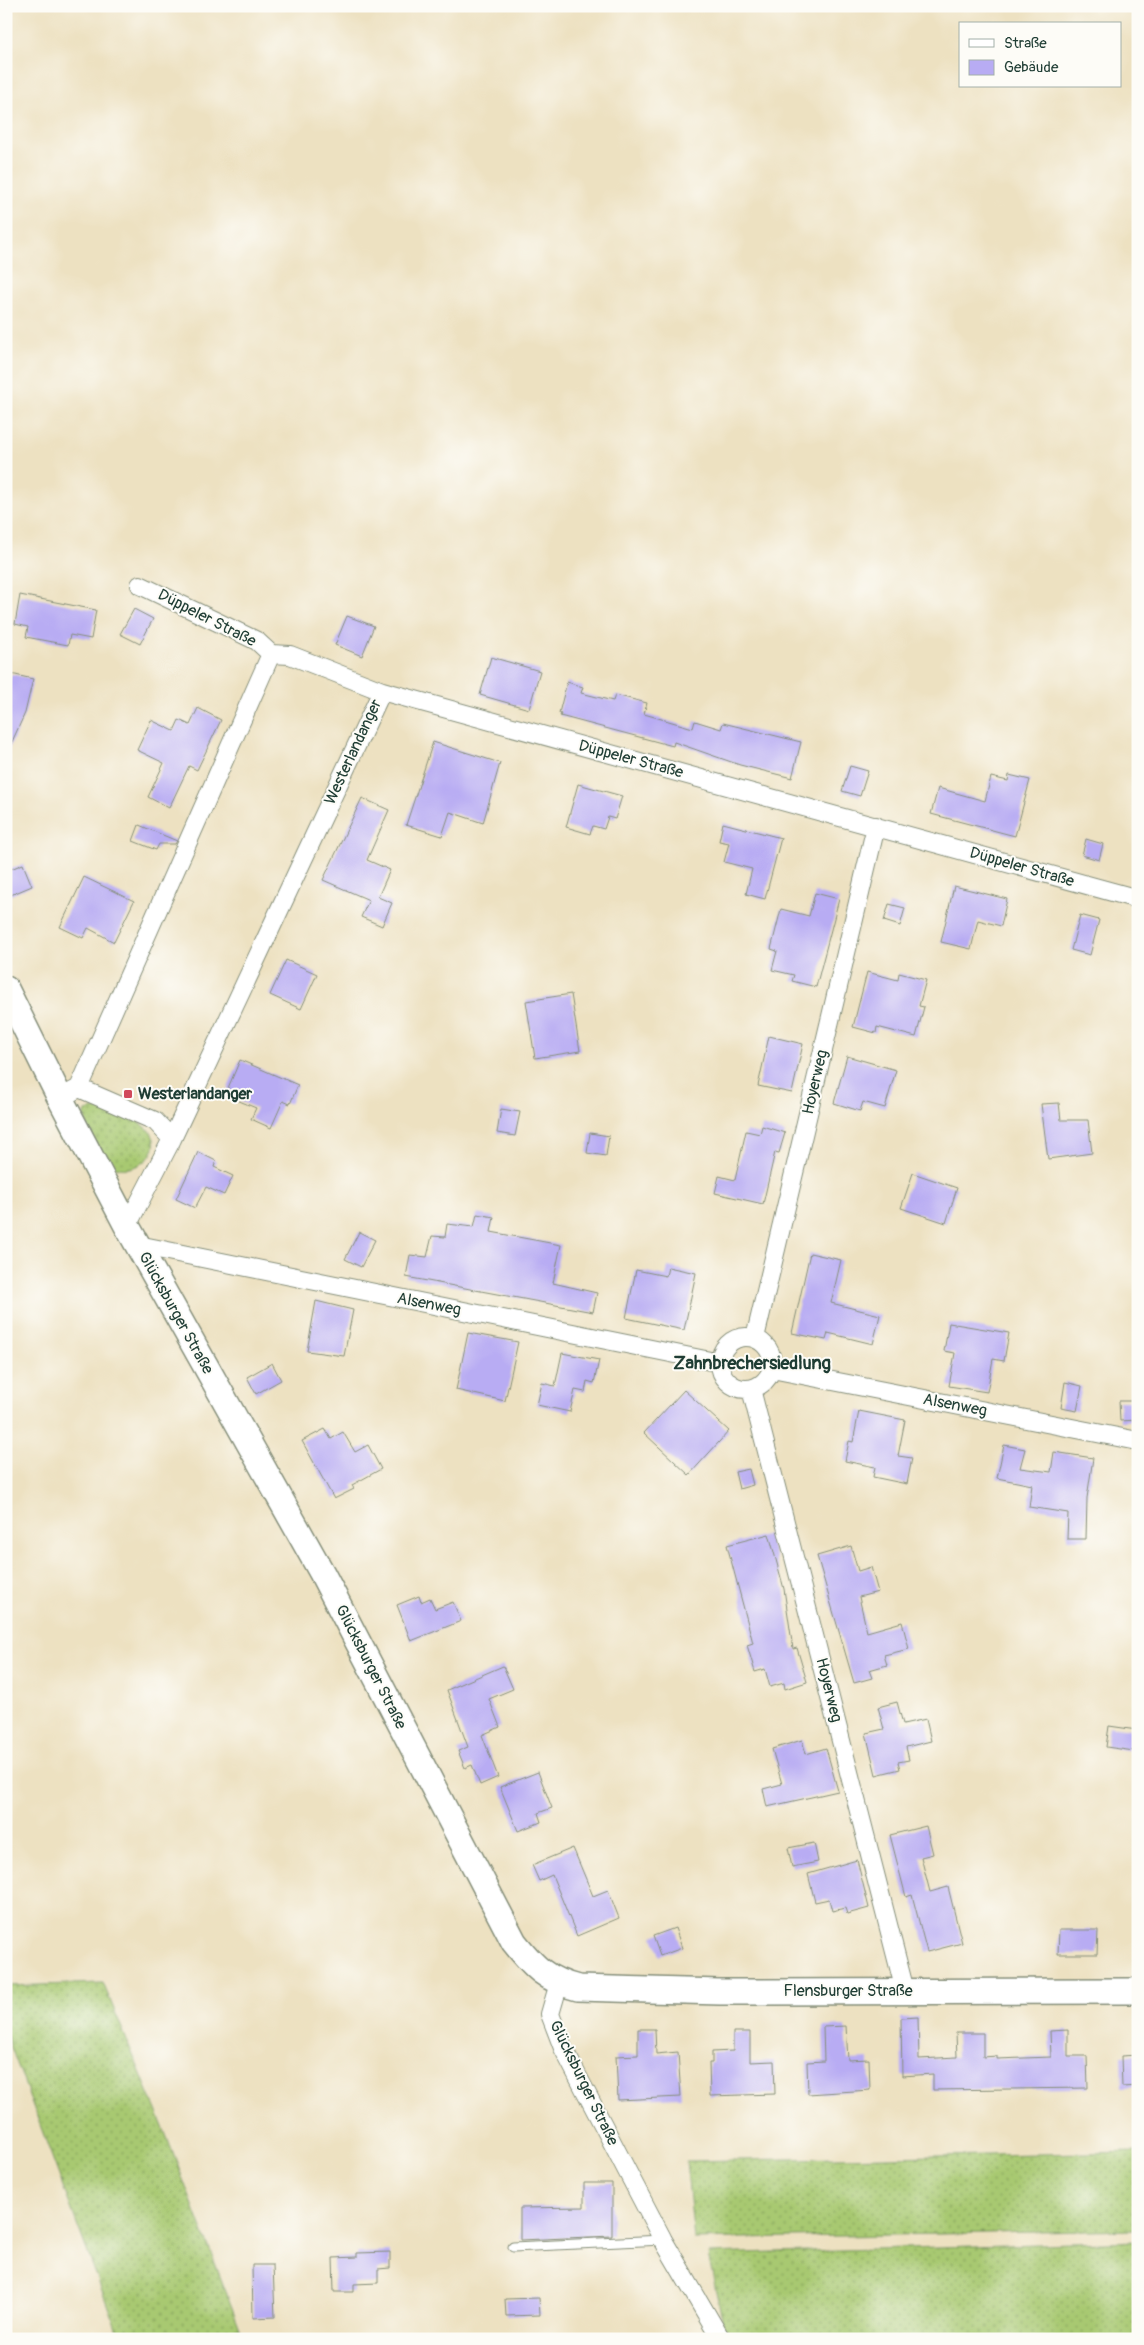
<svg xmlns="http://www.w3.org/2000/svg" width="1144" height="2345" font-family="Pangolin,sans-serif">
<style>
.grass{fill:url(#grass-dots);stroke:#648352}
.building{fill:#b8acf3}
.lines{fill:none;stroke-linecap:round;stroke-linejoin:round}
.lane-casing{stroke:#868f7a;stroke-width:11}
.street-casing{stroke:#868f7a;stroke-width:20}
.secondary-casing{stroke:#868f7a;stroke-width:28}
.lane{stroke:#fff;stroke-width:9}
.street{stroke:#fff;stroke-width:18}
.secondary{stroke:#fff;stroke-width:25}
.poi-dot{fill:#d1495b;stroke:#fdfcf7;stroke-width:2}
.labels{text-anchor:middle;dominant-baseline:central;stroke-width:4;stroke-linejoin:round;paint-order:stroke}
.street-label{font-size:16px;fill:#1f3d34;stroke:#fdfcf7}
.poi-label{font-size:16px;font-weight:bold;fill:#1f3d34;stroke:#fdfcf7;text-anchor:start}
.neighbourhood-label{font-size:18px;font-weight:bold;fill:#1f3d34;stroke:#fdfcf7}
</style>
<defs>
<pattern id="grass-dots" width="8" height="8" patternUnits="userSpaceOnUse" patternTransform="scale(1.25)"><rect width="8" height="8" fill="#a8c971"/><path d="M2 2h.1M6 6h.1" fill="none" stroke="#88a45e" stroke-width="1.8" stroke-linecap="round"/></pattern>
</defs>
<rect width="100%" height="100%" fill="#fdfcf7"/>
<filter id="ink" filterUnits="userSpaceOnUse"><feTurbulence type="fractalNoise" baseFrequency=".02" numOctaves="2"/><feDisplacementMap in="SourceGraphic" scale="10" xChannelSelector="R" yChannelSelector="G"/><feConvolveMatrix kernelMatrix="1 2 1 2 8 2 1 2 1" color-interpolation-filters="sRGB"/></filter>
<filter id="wash" filterUnits="userSpaceOnUse"><feTurbulence type="fractalNoise" baseFrequency=".0096" numOctaves="4" result="noise"/><feDisplacementMap in="SourceGraphic" scale="20" xChannelSelector="R" yChannelSelector="G"/><feGaussianBlur stdDeviation="1.12" result="paint"/><feColorMatrix in="noise" values="0 0 0 0 0 0 0 0 0 0 0 0 0 0 0 0 0 1.4 0 .05"/><feComposite in="paint" operator="in"/></filter>
<g filter="url(#wash)">
<rect width="100%" height="100%" fill="#ede1c1"/>
<path class="grass" d="M94 1109C106 1109 116 1113 127 1117 190 1140 128 1189 104 1159 95 1147 90 1130 84 1117L86 1111Z
M103 1983 163 2127 244 2339H120L6 2034V1986Z
M1138 2152V2230L694 2239 686 2161Z
M1138 2241V2339H731L723 2324 708 2254Z"/>
<g id="blocks">
<path class="building" d="M20 595 96 610 91 639 70 635 68 645 26 637 28 627 15 624Z
M134 609 153 619 140 644 120 634Z
M347 616 374 626 362 656 335 645Z
M491 657 540 671 529 709 480 695Z
M11 674 33 679 25 713 6 755V696Z
M567 682 583 687 581 693 613 701 615 695 647 703 644 714 693 728 695 721 721 729 723 723 801 742 792 778 740 765 674 742 673 746 560 716 561 714 559 713Z
M198 708 221 720 197 770 189 766 169 808 148 797 164 763 137 750 151 720 174 731 179 720 190 725Z
M433 742 500 763 483 823 450 812 442 836 406 825Z
M850 766 868 771 860 796 842 791Z
M1009 775 1030 780 1015 836 931 814 938 788 985 801 991 777 1008 781Z
M578 784 622 796 615 819 608 817 604 829 593 826 590 834 566 827Z
M362 798 389 810 367 860 390 870 378 897 392 903 382 926 361 917 369 900 323 880Z
M723 823 781 838 765 899 746 894 752 869 724 862 729 843 719 841Z
M139 825 177 841 175 844H159L156 850 133 841Z
M1086 839 1103 844 1099 860 1082 855Z
M23 864 32 886 6 897V871Z
M84 877 134 901 114 942 88 928 83 938 60 927Z
M954 886 1007 899 1001 926 978 920 971 949 941 942Z
M815 893 839 899 816 987 792 981 794 975 772 970 777 951 771 949 781 909 809 916Z
M889 904 905 908 900 926 884 921Z
M1080 915 1099 920 1090 955 1071 950Z
M286 960 317 974 301 1009 270 995Z
M867 972 898 980 899 973 926 980 919 1006 924 1007 916 1037 877 1027 876 1033 853 1027Z
M571 994 580 1051 535 1058 526 1001Z
M769 1036 803 1044 792 1093 758 1086Z
M847 1056 896 1070 885 1108 863 1102 860 1111 834 1103Z
M240 1060 298 1085 290 1104 283 1101 271 1128 251 1119 256 1108 225 1095Z
M1059 1103 1061 1120H1088L1092 1153 1048 1159 1041 1104Z
M501 1109 520 1112 515 1136 497 1133Z
M762 1126 785 1133 779 1153 775 1152 763 1204 715 1193 719 1176 735 1180 746 1131 760 1134Z
M590 1133 609 1136 606 1156 587 1153Z
M198 1152 216 1161 214 1167 233 1176 224 1195 206 1187 195 1208 176 1199Z
M913 1173 957 1188 946 1223 901 1208Z
M477 1214 494 1217 491 1232 561 1245 553 1283 597 1293 593 1312 406 1277 410 1255 427 1257 432 1236 445 1237 447 1224 474 1227Z
M359 1232 375 1240 361 1267 345 1259Z
M810 1253 841 1260 831 1303 880 1315 873 1344 828 1333 826 1340 792 1333Z
M668 1267 696 1273 684 1330 626 1318 636 1270 666 1276Z
M316 1301 353 1310 344 1356 307 1351Z
M949 1323 1009 1333 1004 1361 993 1359 987 1392 949 1386 955 1353 944 1351Z
M468 1333 518 1342 505 1401 456 1390Z
M562 1353 599 1360 594 1383 587 1381 585 1392 575 1390 570 1412 537 1405 542 1383 555 1386Z
M272 1363 281 1380 256 1394 247 1377Z
M1065 1382 1082 1386 1077 1411 1061 1408Z
M684 1390 729 1431 689 1475 644 1433Z
M1119 1401H1137L1138 1420 1120 1421Z
M859 1411 905 1420 898 1456 912 1458 907 1484 873 1477 875 1467 845 1461 849 1441 853 1442Z
M325 1429 331 1439 343 1432 355 1452 368 1445 381 1469 352 1485 354 1489 334 1499 302 1441Z
M1004 1445 1025 1449 1020 1468 1051 1472 1054 1452 1093 1458 1087 1498 1086 1539H1067L1068 1513 1029 1507 1032 1485 997 1478Z
M749 1469 753 1485 739 1489 735 1472Z
M769 1534 784 1589 793 1649 797 1648 807 1682 785 1689 784 1683 770 1687 765 1669 755 1672 747 1645 753 1643 727 1545Z
M851 1546 858 1571 871 1567 878 1592 859 1597 867 1632 902 1622 909 1649 884 1655 887 1665 869 1670 872 1678 854 1683 817 1556Z
M419 1596 421 1602 430 1598 435 1609 453 1602 461 1621 411 1641 397 1605Z
M503 1666 513 1689 489 1699 500 1727 482 1735 498 1777 480 1785 472 1765 465 1768 458 1751 468 1747 447 1690Z
M897 1702 903 1724 926 1719 931 1741 906 1747 909 1760 898 1762 900 1769 876 1775 866 1733 884 1729 878 1707Z
M1109 1726 1137 1730 1134 1751 1106 1747Z
M802 1740 806 1754 826 1748 838 1791 767 1807 763 1789 782 1784 772 1749Z
M538 1772 552 1808 538 1813 541 1822 518 1831 500 1787Z
M926 1826 933 1854 921 1857 930 1892 948 1887 962 1943 927 1952 912 1895 906 1897 890 1835Z
M814 1843 818 1862 792 1867 788 1848Z
M573 1848 593 1896 608 1890 619 1918 577 1936 552 1875 539 1881 532 1865Z
M857 1860 869 1908 847 1914 845 1908 832 1911 829 1899 815 1902 808 1874Z
M675 1928 682 1948 660 1956 653 1936Z
M1059 1930H1098L1097 1954H1058Z
M918 2017 919 2059 957 2057 956 2033H983V2057L997 2056V2059L1051 2057 1050 2031 1068 2030V2056H1087L1088 2088 933 2090V2074L902 2076 901 2018Z
M846 2026 848 2060 869 2059 870 2090 808 2094 807 2062 824 2061 823 2027Z
M638 2029H655L656 2054 678 2052 681 2097 618 2100 616 2056 638 2055Z
M733 2032H750V2062L774 2061 775 2094 710 2096 709 2063H712V2052L733 2051Z
M1138 2055V2086L1122 2087 1121 2056Z
M584 2183H612V2236L520 2240V2208L584 2207Z
M390 2252V2268L378 2269V2283L354 2284V2292H334L333 2258 357 2257V2253Z
M252 2265H273L275 2317 253 2318Z
M539 2298 540 2315 506 2316 505 2299Z"/>
</g>
</g>
<g filter="url(#ink)">
<use href="#blocks" fill-opacity="0" stroke="#868f7a" stroke-width="1"/>
<g class="lines">
<defs>
<path id="lane" d="M513 2247 663 2240"/>
<path id="street" d="M140 585 257 641 271 654 290 655 382 691 1138 899
M79 1088 155 1121 172 1139
M60 1098 79 1088 271 654
M127 1226 172 1139 382 691
M138 1245 720 1363
M720 1363a26 26 0 1 1 52 0a26 26 0 1 1-52 0Z
M755 1338 876 826
M772 1369 1138 1441
M751 1389 905 1991
M559 1983 550 2014 563 2048 663 2240 721 2339"/>
<path id="secondary" d="M6 989 60 1098 127 1226 322 1573 514 1942C534 1967 546 1980 578 1988L720 1992 1138 1991"/>
</defs>
<use href="#lane" class="lane-casing"/>
<use href="#street" class="street-casing"/>
<use href="#secondary" class="secondary-casing"/>
<use href="#lane" class="lane"/>
<use href="#street" class="street"/>
<use href="#secondary" class="secondary"/>
</g>
</g>
<rect class="poi-dot" x="123" y="1089" width="10" height="10" rx="2.5"/>
<g class="labels">
<g class="street-label">
<text transform="translate(207 618) rotate(27)">Düppeler Straße</text>
<text transform="translate(353 752) rotate(-65)">Westerlandanger</text>
<text transform="translate(631 759) rotate(15)">Düppeler Straße</text>
<text transform="translate(1022 867) rotate(16)">Düppeler Straße</text>
<text transform="translate(815 1082) rotate(-77)">Hoyerweg</text>
<text transform="translate(429 1304) rotate(11)">Alsenweg</text>
<text transform="translate(176 1313) rotate(61)">Glücksburger Straße</text>
<text transform="translate(955 1405) rotate(11)">Alsenweg</text>
<text transform="translate(371 1667) rotate(63)">Glücksburger Straße</text>
<text transform="translate(829 1690) rotate(76)">Hoyerweg</text>
<text x="848" y="1991">Flensburger Straße</text>
<text transform="translate(584 2083) rotate(64)">Glücksburger Straße</text>
</g>
<g class="poi-label">
<text x="138" y="1094">Westerlandanger</text>
</g>
<g class="neighbourhood-label">
<text x="752" y="1363">Zahnbrechersiedlung</text>
</g>
</g>
<rect width="1144" height="2345" fill="none" stroke="#fdfcf7" stroke-width="25"/>
<rect x="959" y="22" width="162" height="65" fill="#fdfcf7" stroke="#a4b0a9"/>
<rect x="969" y="39" width="25" height="8" fill="#ffffff" stroke="#a4b0a9"/>
<text x="1004" y="48" font-size="15" fill="#1f3d34">Straße</text>
<rect x="969" y="60" width="25" height="15" fill="#b8acf3" stroke="#a4b0a9"/>
<text x="1004" y="72" font-size="15" fill="#1f3d34">Gebäude</text>
</svg>
